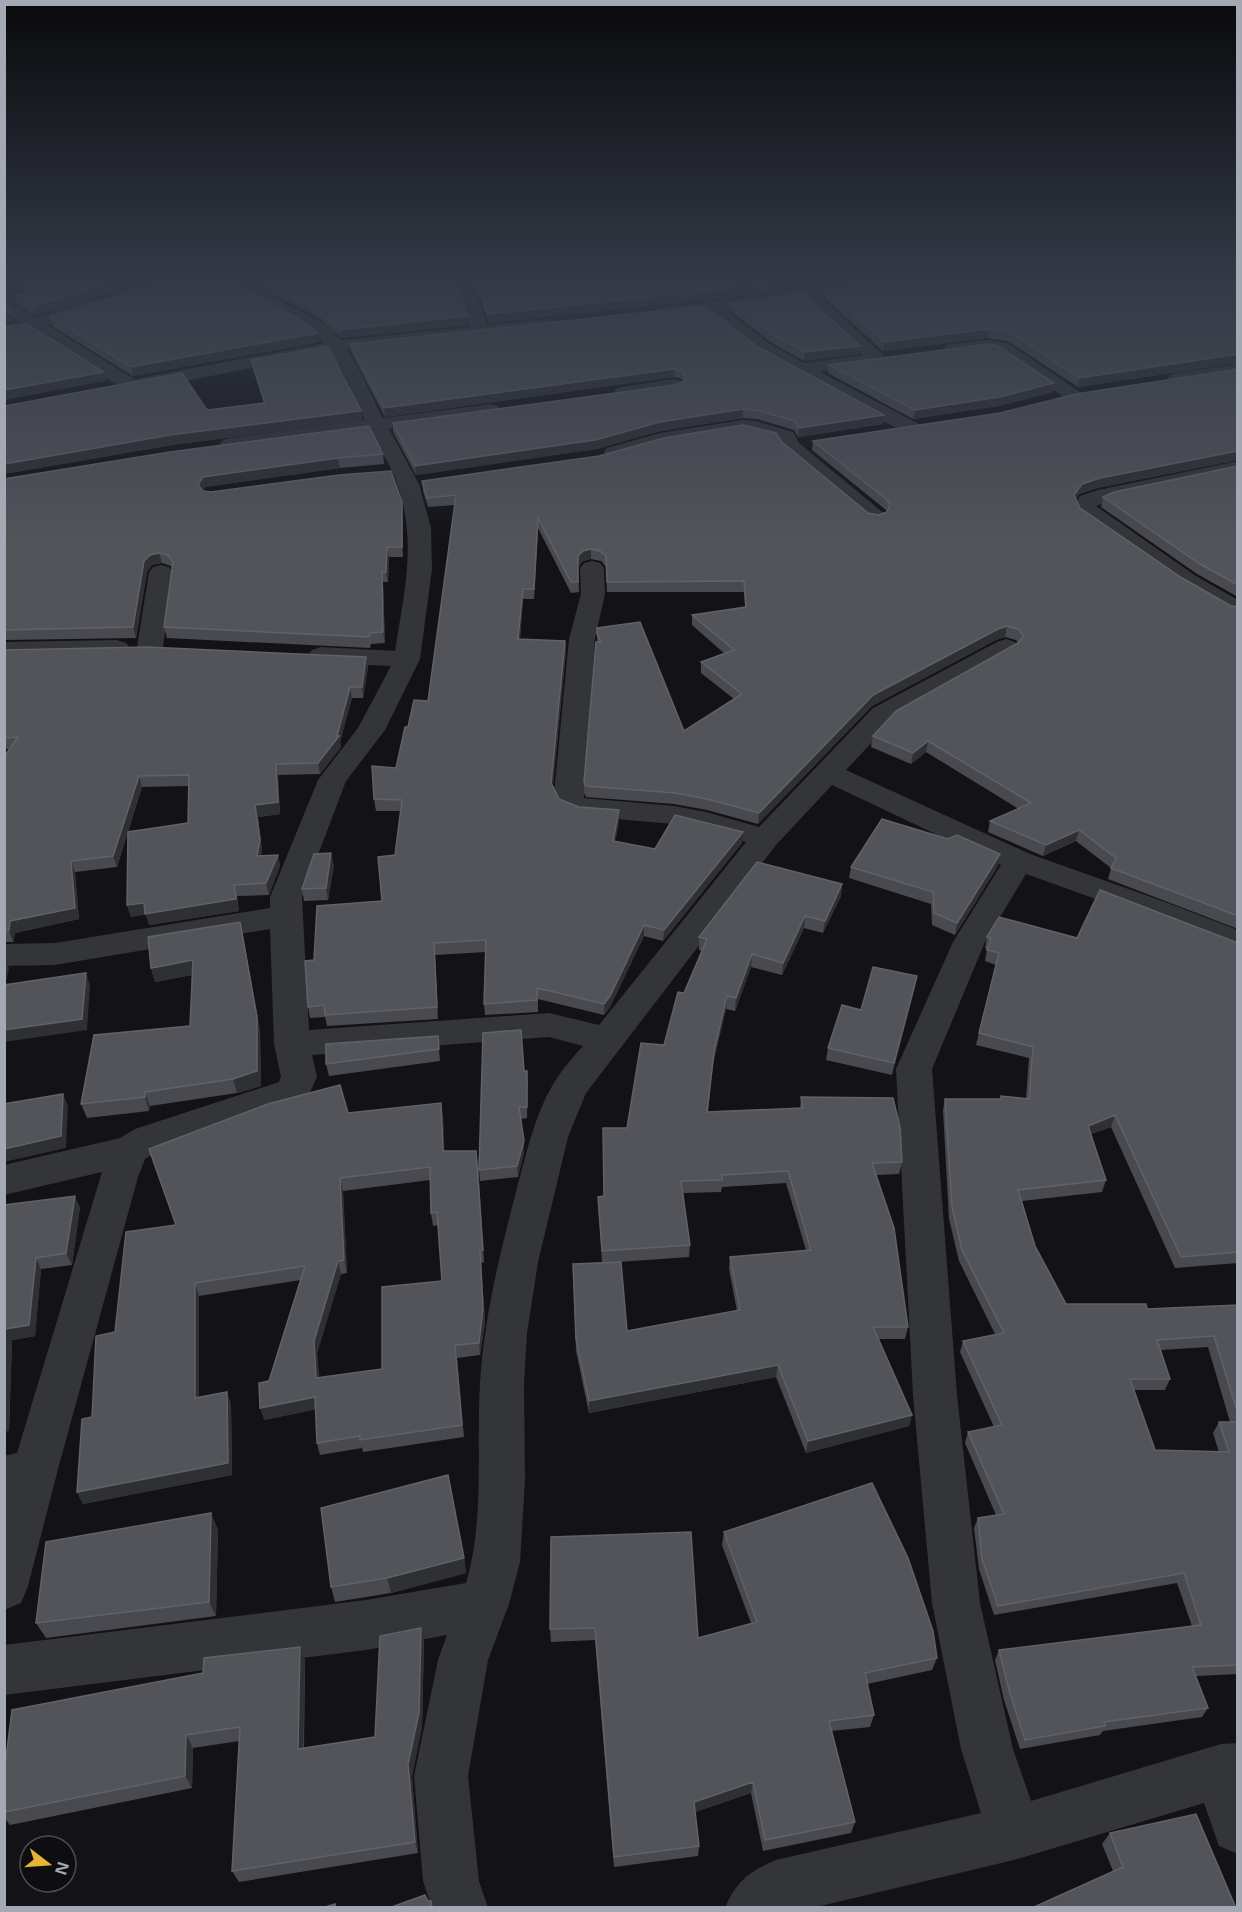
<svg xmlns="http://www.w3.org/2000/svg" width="1242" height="1912" font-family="'Open Sans',sans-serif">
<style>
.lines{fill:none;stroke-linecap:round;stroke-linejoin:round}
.minor{fill:#343539;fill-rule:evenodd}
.tertiary{fill:#343539;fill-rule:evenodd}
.wall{fill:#494a50;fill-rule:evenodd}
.shaded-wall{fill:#2f3034}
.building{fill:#53545a;stroke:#606268;stroke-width:1.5;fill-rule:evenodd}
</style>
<rect width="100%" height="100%" fill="#131315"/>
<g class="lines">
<path class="minor" d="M112 277H130L144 290 136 295 130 294Z
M225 277H243C266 298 297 307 323 324 351 342 368 390 383 418L491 404 498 406 501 410 498 414 491 416 389 429 419 484 431 528 432 569 420 659 385 730 346 781 302 897 309 1030 549 1013 599 1025 746 842 674 824 579 816 561 809 554 794 569 639 581 594 580 568 584 563 592 561 600 563 604 568 605 594 595 639 584 798 674 806 706 812 759 827 873 708 997 642 1006 639 1015 642 1019 647 1015 652 893 720 846 770 1030 854 1168 903 1238 930V954L1146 917 1026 874 985 942 932 1069 957 1395 980 1603 1013 1749 1031 1801 1221 1744 1238 1743V1854L1219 1846 1204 1803 1014 1860 812 1908H725C736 1881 750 1871 776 1860L981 1813 961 1749 932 1603 913 1395 896 1069 953 942 1001 865 832 785 776 845 586 1093 568 1137 538 1262 527 1333 524 1385 525 1480 520 1562 509 1604 488 1660 468 1776 479 1881 488 1908H432L423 1881 414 1776 438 1660 447 1635 366 1650 4 1695V1645L366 1600 466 1583C485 1519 476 1450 480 1384 484 1317 500 1253 517 1188 527 1151 536 1110 557 1078 565 1066 574 1056 583 1046L549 1037 312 1055 317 1077 306 1101 161 1149 145 1159 138 1177 58 1469 28 1586 21 1603 4 1610V1456L17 1453 102 1172 4 1195V1165L120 1138 135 1129 279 1082 281 1077 274 1044 270 929 55 965 4 966V944L55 943 270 908V897L318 780 358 728 391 666 321 663 312 660 308 655 312 650 321 647 395 651C404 593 417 543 398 486 392 467 380 449 371 432L230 450 223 448 220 444 223 440 230 438 365 420C351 392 339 354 314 334 287 312 247 306 225 277Z
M449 277H465L478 299 489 330 486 334H474L471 330 462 299Z
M718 277H737L769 301 767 305H755Z
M807 289 813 290 887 359 884 363 878 364 820 372 919 424 922 428 919 432H905L866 413 759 353 702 307 704 303H716L771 345 804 363 863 355 801 298 799 294 801 290Z
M4 298 35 318 86 301H98L100 305 98 309 47 325 139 382 141 386 139 390H125L30 330 4 335V325L19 322 4 311Z
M988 340 1008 343 1084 395 1081 399H1067L997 352C980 349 963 357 947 353L944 349 947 345Z
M1238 364V375L1177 385 1170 383 1168 379 1170 375 1177 373Z
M674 379 681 381 683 385 681 389 623 399 616 397 613 393 616 389 623 387Z
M743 420 756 421 793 432 799 443 887 516 884 521 876 523 868 521 783 450 777 440 743 432 662 445 614 458 607 456 604 452 607 448 660 433Z
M1238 461V473L1111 500 1096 506 1196 576 1238 600V617L1229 615 1180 586 1079 516 1074 506 1080 496 1098 490Z
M161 565 169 567 173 572 163 647 159 652 150 655 141 652 137 647 149 572 153 567Z
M117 640 126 643 130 648 126 653 117 656 4 658V642Z"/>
<path class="tertiary" d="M873 277H912L904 282 761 306 662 318 656 317 653 313 656 309 662 308 761 296Z
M548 319 554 320 557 324 554 328 336 351 140 390 133 388 131 384 133 380 140 378 336 341Z"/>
</g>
<path class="wall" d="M7 277H156L35 316 17 304 15 295 27 293Z
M247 277H451L467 316V325L341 338 318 317 264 289Z
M468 277H726L740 288 739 296 489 323 480 298Z
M741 277H858L763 293Z
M1238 277V363L1078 387 1008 341 988 338 883 351 825 298V289Z
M242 289 318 333 319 342 133 376 52 326 50 317Z
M731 303 859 354 804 361 772 343 731 311Z
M350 344 758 347 884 415 883 424 798 437 794 430 757 419 743 418 660 431 596 449 416 475 393 432V423L675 385 683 382 682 379 674 377 385 417 351 352Z
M251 360 363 420 172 445 4 474V406L207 410 264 403 253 369Z
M829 365 1054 383 1053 392 998 406 913 419 828 373Z
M1238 369V460L1097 488 1079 494 1076 499 1080 508 1182 578 1231 606 1238 607V929L1108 879 1111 868 1076 841 1043 856 988 832 990 821 1019 809 926 752 911 764 871 747 873 736 1018 643 1016 640 1005 637 996 640 872 706 758 824 707 810 674 804 586 797 584 793V782L597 642V634L684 731 734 699 701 673V662L725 654 692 625V615L745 607 744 592H607L606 567 601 561 591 559 583 561 578 567 579 592 571 593 538 528 534 599H523L520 639 565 641 566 651 553 785 559 799 579 807 619 810V822L615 841 655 849 742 843 663 941 644 936 610 1007 604 1015 538 999V1012L485 1015 484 1004 486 952 435 955 438 1019 327 1026 325 1017 310 1018 308 1007 314 960 382 901 395 855 401 811H376L374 799 396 768 408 727 428 701 455 505 428 507 423 491 422 481 782 442 868 513 878 515 887 512 886 510 812 450 813 441 1000 413Z
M383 454 384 464 340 468 205 487 202 491 403 512V557H389L388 582H383L385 643 371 644 370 648 167 638 164 627 172 568 171 566 162 563 152 565 147 572 136 638 4 640V479Z
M1238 466V597L1197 574 1101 507 1103 497Z
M4 650 366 657 368 667 363 698H352L340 742 341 747 320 774 278 775 280 814 258 817 262 851 261 855H278L280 866 269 895 237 896 239 911 149 925 146 914 131 917 127 905 128 832 117 867 75 872 79 919 15 933 13 942H4V757L10 749H4ZM189 786 188 823 128 832 142 787Z
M334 865 328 900 304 901 302 889Z
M998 866 955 935 932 925 931 904 849 878 851 867Z
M842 884 841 896 823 933 804 928 782 975 751 967 735 1011 726 1009 713 1064 708 1112 800 1108 801 1097 902 1162 899 1174 876 1175 908 1327 905 1339H879L912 1415 909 1426 806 1453 776 1377 589 1413 576 1351 573 1264 602 1263 598 1197 604 1196 627 1128 664 1045 684 993 702 951 699 950V937ZM786 1183 806 1250 730 1257 729 1269 737 1311 627 1331 604 1263 689 1257 690 1245 683 1193 721 1192 722 1187Z
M243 936 260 1031 261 1086 237 1093 150 1106 149 1111 87 1118 81 1104 190 1026 192 975 155 982 151 968Z
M987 937 1077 938 1238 943V1263L1175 1268 1111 1127 1091 1134 1106 1180 1102 1192 1022 1201 1035 1246 1066 1304 1147 1309 1238 1305V1674L1196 1676 1208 1708 1202 1717 1103 1731 1100 1735 1020 1749 1004 1700 995 1660 999 1650 1192 1626 1177 1583 994 1615 979 1569 974 1528 978 1518 996 1515 965 1443 968 1432 994 1427 960 1352 963 1341 995 1334 959 1261 949 1219 943 1110 945 1099H1026L1029 1058 976 1045 996 965 985 961 987 950 985 948ZM1208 1347 1230 1422H1219L1213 1433 1219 1452 1155 1450 1133 1390H1165L1170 1379 1161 1350Z
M917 976 892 1075 826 1060 828 1048 861 1010Z
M438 1036 440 1061 329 1076 326 1064Z
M524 1071H527V1118L521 1119 524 1152 518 1177 480 1181 479 1170Z
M348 1113 443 1116 444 1151 478 1163 484 1262 481 1263 485 1322 480 1355 457 1358 464 1437 363 1452 362 1448 320 1455 317 1443 316 1409 264 1420 269 1381 301 1280 199 1296V1397L231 1404 232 1475 83 1504 77 1492 92 1417 115 1332 176 1225ZM430 1180 431 1213 433 1226 438 1225 442 1281 382 1369 319 1378 317 1353 341 1274 347 1273 343 1191Z
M4 1205 80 1207 72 1265 41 1269 35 1336 12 1340 9 1431Z
M218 1529 216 1616 46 1638 36 1623Z
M724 1532 937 1658 932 1670 867 1684 874 1715 870 1727 831 1731 855 1822 851 1833 763 1851 751 1793 695 1812 699 1846 698 1856 614 1867 595 1640 551 1642 550 1629 551 1537 698 1638 751 1623 722 1545Z
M464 1558 466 1573 391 1593 335 1602 331 1587Z
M421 1628 424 1642 422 1726 412 1776 418 1853 239 1882 232 1871 239 1741 193 1748 192 1788 10 1825 4 1818V1774L203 1673 300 1647 305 1660 304 1748 375 1737Z
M1110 1833 1236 1908 1113 1871 1102 1844Z"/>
<path class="shaded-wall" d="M128 277H156L35 316 33 307Z
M811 277H858L763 293V285Z
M740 288 739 296 489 323 488 314Z
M11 312 14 321 4 323V314Z
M467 316V325L341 338 340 330Z
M989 329 988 338 883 351 884 342Z
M318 333 319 342 133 376 131 367Z
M860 346 859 354 804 361 805 352Z
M1238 354V363L1078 387 1079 378Z
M674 369V377L385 417 384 408Z
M104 372 106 381 4 400V390Z
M1054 383 1053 392 998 406 913 419 915 410Z
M743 409V418L660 431 596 449 416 475 415 466 660 422Z
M361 411 363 420 172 445 4 474V464L170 435Z
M884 415 883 424 798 437 799 428Z
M1238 451V460L1097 488 1079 494 1072 505 1074 495 1082 484 1100 478Z
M338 458 340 468 205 487 200 495 198 485 203 477Z
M402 502 403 512V557L402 547Z
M538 518V528L534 599V589Z
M387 547 389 557 388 582 386 572Z
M591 549V559L583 561 578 567V556L583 551Z
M159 553 162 563 152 565 147 572 136 638 133 627 144 561 150 555Z
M382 572 383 582 385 643 383 632Z
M523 589V599L519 649 518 639Z
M1007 626 1005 637 996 640 872 706 758 824 759 813 873 695 998 629Z
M565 641 566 651 552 794 551 783Z
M366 657 368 667 363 698 362 687Z
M350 687 352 698 340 742 341 747 320 774 318 763 337 736Z
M928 741 926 752 911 764 913 753Z
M276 764 278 775 280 814 258 817 262 851 260 867 257 856 255 805Z
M139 776 142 787 117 867 113 856Z
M619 810V822L613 852V841Z
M1079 830 1076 841 1043 856 1046 845Z
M743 832 742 843 663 941 664 930Z
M331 853 334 865 328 900 326 888Z
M1000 854 998 866 955 935 957 923Z
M278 855 280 866 269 895 266 883Z
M71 861 75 872 79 919 15 933 13 942 9 930 10 921Z
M842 884 841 896 823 933 825 921Z
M234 885 239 911 149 925 146 914 131 917 127 905Z
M805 916 804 928 782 975 783 963Z
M240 922 243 936 260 1031 261 1086 237 1093 233 1079Z
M644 925V936L610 1007 604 1015V1004Z
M434 943 435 955 438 1019 437 1007Z
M752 954 751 967 735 1011 736 998Z
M4 958 9 968 4 991Z
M193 960 197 974 155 982 151 968Z
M86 973 90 985 87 1030 4 1042V1030Z
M917 976 915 988 892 1075 894 1063Z
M727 996 726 1009 713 1064 707 1125 714 1052Z
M527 1071 528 1082 527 1118Z
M145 1092 150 1106 149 1111 145 1097Z
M63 1094 68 1106 66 1148 4 1162V1149Z
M441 1103 443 1116 445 1164 443 1151Z
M1115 1115 1111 1127 1084 1137 1088 1126Z
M524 1141V1152L518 1177 517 1166Z
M476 1151 478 1163 484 1262 483 1250Z
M340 1178 343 1191 347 1273 344 1260Z
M75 1196 80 1207 72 1265 66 1253Z
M480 1250 485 1322 480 1355 479 1343Z
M36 1258 41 1269 35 1336 12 1340 9 1431 4 1432 5 1329Z
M338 1261 341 1274 317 1353 320 1390 316 1378 314 1341Z
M195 1283 199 1296V1410L195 1398Z
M455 1345 457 1358 464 1437 462 1425Z
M778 1365 776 1377 589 1413V1401Z
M227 1392 231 1404 232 1475 83 1504 77 1492Z
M315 1397 319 1409 264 1420 260 1408Z
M912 1415 909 1426 806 1453 808 1441Z
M211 1513 218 1529 216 1616 209 1602Z
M464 1558 466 1573 391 1593 387 1578Z
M421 1628 424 1642 422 1726 412 1776 418 1853 415 1842 408 1764Z
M300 1647 305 1660 303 1761 298 1749Z
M186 1735 193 1748 192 1788 185 1776Z
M753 1782 751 1793 693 1813 694 1802Z"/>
<path class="building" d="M15 277H128L33 307 15 295 34 291Z
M176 277H229L242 289 301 320 318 333 131 367 50 317Z
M257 277H451L459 292 467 316 340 330 316 309 262 281Z
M472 277H726L740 288 488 314 479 290Z
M752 277H811L763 285Z
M898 277H1238V354L1079 378 1010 332 989 329 884 342 825 289Z
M802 293 860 346 805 352 773 335 731 303Z
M705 306 758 347 884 415 799 428 794 421 757 410 743 409 660 422 595 440 415 466 393 423 675 385 683 382 685 376 682 371 674 369 384 408 350 344Z
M4 307 11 312 4 314Z
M27 324 104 372 4 390V327Z
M989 344 998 346 1054 383 999 397 915 410 829 365Z
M328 346 361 411 170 435 4 464V406L182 373 207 410 265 403 251 360Z
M1238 369V451L1100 478 1082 484 1074 495 1080 508 1182 578 1231 606 1238 607V916L1111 868 1116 858 1079 830 1046 845 990 821 1031 803 928 741 913 753 873 736 896 711 1018 643 1024 636 1018 629 1007 626 998 629 873 695 759 813 707 799 675 793 586 786 584 782 596 642H601L597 634V628L640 622 684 731 742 694 701 662 734 650 692 615 746 607 744 581 607 582 606 556 600 551 591 549 583 551 578 556V582H571L538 518 534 589H523L518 639 565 641 551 783 559 799 579 807 619 810 613 841 655 849 675 815 743 832 664 930 644 925 610 996 604 1004 537 988V1000L484 1004 486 940 434 943 437 1007 325 1015 324 1005 308 1007 305 961 314 960 317 906 382 901 378 857 395 855 402 800 374 799 372 766 396 768 405 727H408L414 700 428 701 456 495 427 498 422 481 599 456 664 438 743 425 776 433 782 442 868 513 878 515 887 512 890 505 887 500 813 441 1000 413 1076 394Z
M369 426 383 454 338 458 203 477 198 485 203 491 211 492 339 475 391 471 402 502V547H387L386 572H382L383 632 370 633 369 637 164 627 173 562 168 555 159 553 150 555 144 561 133 627 4 630V479L170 452Z
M1238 466V585L1200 564 1103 497 1114 492Z
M147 647 366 657 362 687H350L337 736H339L318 763 276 764 278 802 255 805 260 840 257 856 278 855 266 883 234 885 236 899 145 914 144 903 127 905 128 832 188 823 189 775 139 776 113 856 71 861 75 908 10 921 9 930H4V757L18 737 4 738V650Z
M882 819 948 839 957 835 1000 854 957 923 934 913 933 892 851 867Z
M331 853 326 888 302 889 314 854Z
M757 862 842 884 825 921 805 916 783 963 752 954 736 998 727 996 714 1052 707 1112 803 1108 801 1097 893 1098 900 1127 902 1162 872 1163 894 1228 908 1327H873L912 1415 808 1441 778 1365 589 1401 576 1339 573 1264 621 1262 627 1331 740 1310 730 1257 811 1250 788 1171 722 1175V1180L681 1181 690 1245 602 1251 598 1197 604 1196 603 1128H627L641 1043 664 1045 678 992 684 993 707 939 699 937Z
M1100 890 1238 943V1252L1181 1257 1115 1115 1088 1126 1106 1180 1018 1190 1035 1246 1066 1304H1146L1147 1309 1238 1305V1414L1214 1336 1157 1340 1170 1379H1130L1155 1450 1229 1452 1219 1422H1238V1665L1192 1667 1208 1708 1104 1722 1105 1726 1025 1740 1009 1690 999 1650 1201 1625 1184 1573 998 1606 982 1559 978 1518 1004 1514 968 1432 1002 1425 963 1341 1004 1333 962 1250 952 1207 945 1099H1001V1096L1029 1099 1033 1047 979 1033 999 953 987 950 991 939 987 937 999 917 1077 938Z
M240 922 257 1017V1071L233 1079 145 1092V1097L81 1104 94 1035 190 1026 193 960 151 968 148 937Z
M873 967 917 976 894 1063 828 1048 842 1005 861 1010Z
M86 973 82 1019 4 1030V985Z
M521 1030 524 1071H527V1107H519L524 1141 517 1166 479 1170 483 1033Z
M438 1036 439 1049 326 1064V1044Z
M340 1085 348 1113 441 1103 443 1151H476L483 1250H480L483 1309 479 1343 455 1345 462 1425 360 1440V1436L317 1443 315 1397 260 1408 259 1383 269 1381 305 1266 195 1283V1398L227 1392 228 1463 77 1492 82 1419 92 1417 96 1336 115 1332 126 1232 176 1225 149 1149 268 1104ZM430 1167 431 1213 437 1212 442 1281 382 1287V1369L316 1378 314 1341 338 1261 344 1260 340 1178Z
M63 1094 61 1136 4 1149V1104Z
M75 1196 66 1253 36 1258 29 1325 5 1329 4 1361V1205Z
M448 1475 464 1558 387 1578 331 1587 321 1508Z
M872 1483 908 1558 933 1631 937 1658 865 1673 874 1715 829 1721 855 1822 765 1840 753 1782 694 1802 699 1846 614 1857 595 1628 550 1629 551 1537 691 1532 698 1638 757 1622 724 1532Z
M211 1513 209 1602 36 1623 46 1542Z
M421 1628 419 1713 408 1764 415 1842 232 1871 240 1727 186 1735 185 1776 4 1812V1774L12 1710 203 1673 204 1658 300 1647 298 1749 375 1737 380 1636Z
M1196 1814 1236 1908H1032L1123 1867 1110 1833Z
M425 1895 428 1901H431L432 1908H389Z
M335 1904 336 1908H322Z"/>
<linearGradient id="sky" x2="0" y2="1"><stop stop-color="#0a0a0c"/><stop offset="0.51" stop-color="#333946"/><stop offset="1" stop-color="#333946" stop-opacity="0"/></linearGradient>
<rect width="1242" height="545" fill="url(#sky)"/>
<rect width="1242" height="1912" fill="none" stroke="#a5a9b4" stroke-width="12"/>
<g transform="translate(48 1864) rotate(107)"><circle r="28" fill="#0e0e10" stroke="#4a4c52" stroke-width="1.5"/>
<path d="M0-4.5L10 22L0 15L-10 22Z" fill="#e9b337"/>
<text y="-9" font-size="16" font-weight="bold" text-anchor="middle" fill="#a5a9b4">N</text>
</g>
</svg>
